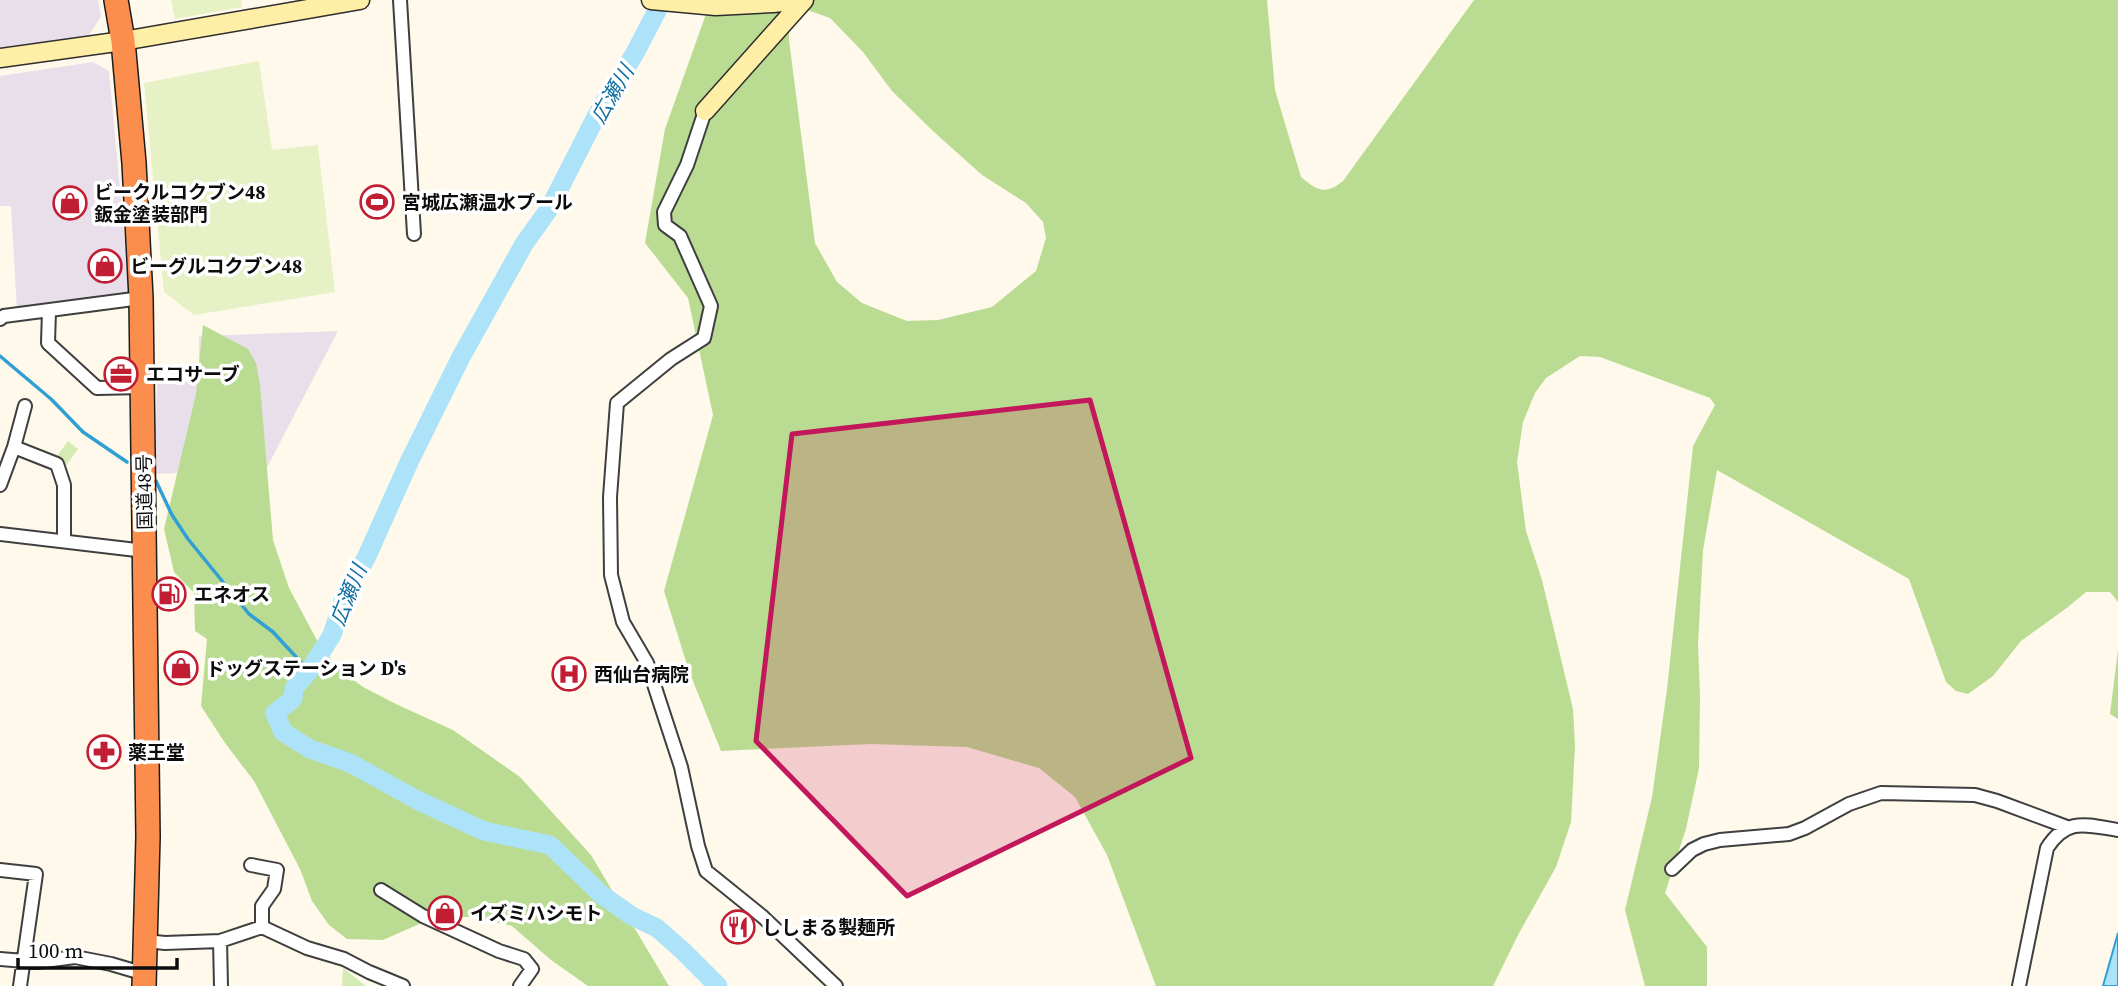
<svg xmlns="http://www.w3.org/2000/svg" width="2118" height="986" font-family="'Source Serif 4','Noto Sans JP',serif">
<style>
.industrial{fill:#e9dfeb}
.green{fill:#d4ebb3}
.forest{fill:#b9dc92;fill-rule:evenodd}
.pitch{fill:#e6f2c5}
.water{fill:#ade3f9;stroke:#309fd3;stroke-width:2}
.lines{fill:none;stroke-linecap:round;stroke-linejoin:round}
.stream{stroke:#309fd3;stroke-width:3.5}
.river{stroke:#ade3f9;stroke-width:19}
.street-casing{stroke:#3f3f3f;stroke-width:16}
.secondary-casing{stroke:#2e2e2e;stroke-width:21}
.highway-casing{stroke:#1d1d1d;stroke-width:26}
.street{stroke:#fff;stroke-width:12}
.secondary{stroke:#ffeea6;stroke-width:18}
.highway{stroke:#fb8e4d;stroke-width:23}
.marked{fill:#c2185b;fill-opacity:0.2;stroke:#c2185b;stroke-width:5;stroke-linejoin:round}
.labels{text-anchor:middle;dominant-baseline:central;stroke-width:7;stroke-linejoin:round;paint-order:stroke}
.poi-label{font-size:19px;font-weight:bold;fill:#0c0c0c;stroke:#fff;text-anchor:start}
.street-label{font-size:19px;fill:#0c0c0c;stroke:#fff}
.water-label{font-size:21px;font-style:italic;fill:#106ea3;stroke:#fff}
</style>
<rect width="100%" height="100%" fill="#fff9eb"/>
<path class="industrial" d="M0 0H98L101 16 88 37 0 51Z
M93 62 109 71 130 296 17 312 11 206H0V76Z
M338 331 261 479 220 471 155 474 157 383 199 381V336Z"/>
<path class="green" d="M68 441 78 449 65 467 55 459Z
M343 968 366 986H342Z"/>
<path class="forest" d="M711 0H1267L1275 90 1301 177C1317 191 1326 195 1343 181L1474 0H2118V602L2110 592H2086L2068 607 2021 641 1993 676 1968 694 1956 691 1946 682 1909 579 1717 470 1703 550 1698 645 1700 696 1699 768 1686 829 1665 893 1707 947V986H1645L1625 910 1652 797 1667 689 1693 446 1715 405 1710 398 1600 357 1580 356 1546 378 1535 393 1523 422 1517 462 1526 531 1542 580 1573 709 1575 746 1571 822 1556 867 1518 935 1493 986H1156L1107 855 1075 797 1039 768 967 747 871 744 721 751 689 671 664 591 713 415 688 298 645 243 665 129ZM796 6 830 18 863 52 892 91 934 132 982 175 1026 203 1043 222 1046 238 1036 271 992 307 938 320 907 321 862 303 837 282 815 243 789 40V15Z
M203 325 248 349 256 363 260 385 273 540 289 588 319 644 341 671 363 687 398 705 453 730 520 777 591 855 669 986H588L551 960 512 926 475 917H435L383 940 347 939 329 925 312 901 300 869 254 781 225 743 201 706 207 639 195 631 194 593 174 572 164 529 196 394Z
M2118 650V719L2110 714Z"/>
<path class="pitch" d="M171 0H241L242 7 175 19Z
M259 61 272 150 318 145 335 292 194 315 164 292 144 83Z"/>
<path class="water" d="M2118 933V986H2103Z"/>
<g class="lines">
<path class="stream" d="M0 356 51 399 83 432 127 462
M156 481 172 515 188 539 249 614 273 632 309 671"/>
<path class="river" d="M665 0 659 7 635 53 598 113 549 209 524 244 461 357 410 460 367 556 345 595 332 635 309 671 294 688 293 699 275 713 283 732 310 749 350 763 419 801 484 831 550 845 602 895 632 916 657 928 683 951 718 986"/>
<defs>
<path id="street" d="M400 0 414 234
M705 111 687 165 664 212 665 225 680 236 711 306 704 338 671 359 617 403 610 497 611 575 623 622 647 663 681 767 698 846 706 871 763 917 836 986
M49 311 48 343 97 388 143 387
M0 319 4 316 141 298
M14 447 25 406
M0 485 14 447 57 464 64 485V541
M0 534 145 551
M251 865 277 870 274 889 262 906V927
M1672 869 1692 850 1704 844 1720 840 1789 834 1805 828 1849 804 1881 793 1975 795 1997 801 2067 827
M0 870 36 874 20 986
M381 890 423 916 499 951 524 959 532 969 520 986
M146 941 165 943 220 941 262 927 307 948 344 959 369 972 403 986
M220 941 221 986
M0 959 37 962 75 957 111 964 145 974
M2019 986 2047 848C2067 817 2086 825 2118 830"/>
<path id="secondary" d="M651 0 716 6 773 3 800 0
M0 58 123 41 360 0
M705 111 804 0"/>
<path id="highway" d="M116 0 123 41 134 163 141 298 148 837 144 986"/>
</defs>
<use href="#street" class="street-casing"/>
<use href="#secondary" class="secondary-casing"/>
<use href="#highway" class="highway-casing"/>
<use href="#street" class="street"/>
<use href="#secondary" class="secondary"/>
<use href="#highway" class="highway"/>
</g>
<path class="marked" d="M1090 400 1191 758 907 896 756 741 792 434Z"/>
<defs>
<symbol id="stadium-ring" viewBox="-11 -11 22 22"><circle r="9.5" fill="#fff" stroke="#c21e33" stroke-width="1.5"/><path d="M0-5a6.5 5 0 1 0 0 10a6.5 5 0 1 0 0-10ZM-3.5-1.8h7v3.6h-7Z" fill="#c21e33"/></symbol>
<symbol id="shop-ring" viewBox="-11 -11 22 22"><circle r="9.5" fill="#fff" stroke="#c21e33" stroke-width="1.5"/><path d="M-5-2.5h2.3a2.7 3.5 0 0 1 5.4 0H5L5.5 6h-11ZM-1.5-2.5h3a1.5 2.3 0 0 0-3 0Z" fill="#c21e33"/></symbol>
<symbol id="office-ring" viewBox="-11 -11 22 22"><circle r="9.5" fill="#fff" stroke="#c21e33" stroke-width="1.5"/><path d="M-6-3h4V-5.5h4V-3h4V5H-6ZM-1-4.5V-3h2v-1.5ZM-6 0V1H6V0Z" fill="#c21e33"/></symbol>
<symbol id="fuel-ring" viewBox="-11 -11 22 22"><circle r="9.5" fill="#fff" stroke="#c21e33" stroke-width="1.5"/><path d="M-5.5-6h7V0h2V4h1.3V-2.5L3-4.5l.8-.8L6-3V5H2.5V1h-1V6h-7ZM-4.2-4.7v3.2H.2V-4.7Z" fill="#c21e33"/></symbol>
<symbol id="hospital-ring" viewBox="-11 -11 22 22"><circle r="9.5" fill="#fff" stroke="#c21e33" stroke-width="1.5"/><path d="M-5-5h3v3.5h4V-5h3V5h-3V1.5h-4V5h-3Z" fill="#c21e33"/></symbol>
<symbol id="pharmacy-ring" viewBox="-11 -11 22 22"><circle r="9.5" fill="#fff" stroke="#c21e33" stroke-width="1.5"/><path d="M-2-6h4v4h4v4h-4v4h-4v-4h-4v-4h4Z" fill="#c21e33"/></symbol>
<symbol id="restaurant-ring" viewBox="-11 -11 22 22"><circle r="9.5" fill="#fff" stroke="#c21e33" stroke-width="1.5"/><path d="M-5-6h1v4h1v-4h1v4h1v-4h1v5L-1.5 .5V6h-2V.5L-5-1ZM5-6V6H3V1.5H1.5Q1.5-4 5-6Z" fill="#c21e33"/></symbol>
</defs>
<g fill-rule="evenodd">
<use href="#stadium-ring" x="358" y="183" width="38" height="38"/>
<use href="#shop-ring" x="51" y="184" width="38" height="38"/>
<use href="#shop-ring" x="86" y="247" width="38" height="38"/>
<use href="#office-ring" x="102" y="355" width="38" height="38"/>
<use href="#fuel-ring" x="150" y="575" width="38" height="38"/>
<use href="#shop-ring" x="162" y="649" width="38" height="38"/>
<use href="#hospital-ring" x="550" y="655" width="38" height="38"/>
<use href="#pharmacy-ring" x="85" y="733" width="38" height="38"/>
<use href="#shop-ring" x="426" y="894" width="38" height="38"/>
<use href="#restaurant-ring" x="719" y="908" width="38" height="38"/>
</g>
<g class="labels">
<g class="poi-label">
<text x="94" y="192">ビークルコクブン48<tspan x="94" dy="22">鈑金塗装部門</tspan></text>
<text x="402" y="202">宮城広瀬温水プール</text>
<text x="130" y="266">ビーグルコクブン48</text>
<text x="146" y="374">エコサーブ</text>
<text x="194" y="594">エネオス</text>
<text x="206" y="668">ドッグステーション D's</text>
<text x="594" y="674">西仙台病院</text>
<text x="128" y="752">薬王堂</text>
<text x="470" y="913">イズミハシモト</text>
<text x="762" y="927">ししまる製麺所</text>
</g>
<g class="street-label">
<text transform="translate(144 492) rotate(-91)">国道48号</text>
</g>
<g class="water-label">
<text transform="translate(612 94) rotate(-60)">広瀬川</text>
<text transform="translate(348 595) rotate(-68)">広瀬川</text>
</g>
</g>
<path d="M18 958v10h159v-10" fill="none" stroke="#0c0c0c" stroke-width="3.5"/>
<text x="28" y="958" font-size="21" fill="#0c0c0c" stroke="#ffffff" stroke-width="5" paint-order="stroke">100 m</text>
</svg>
